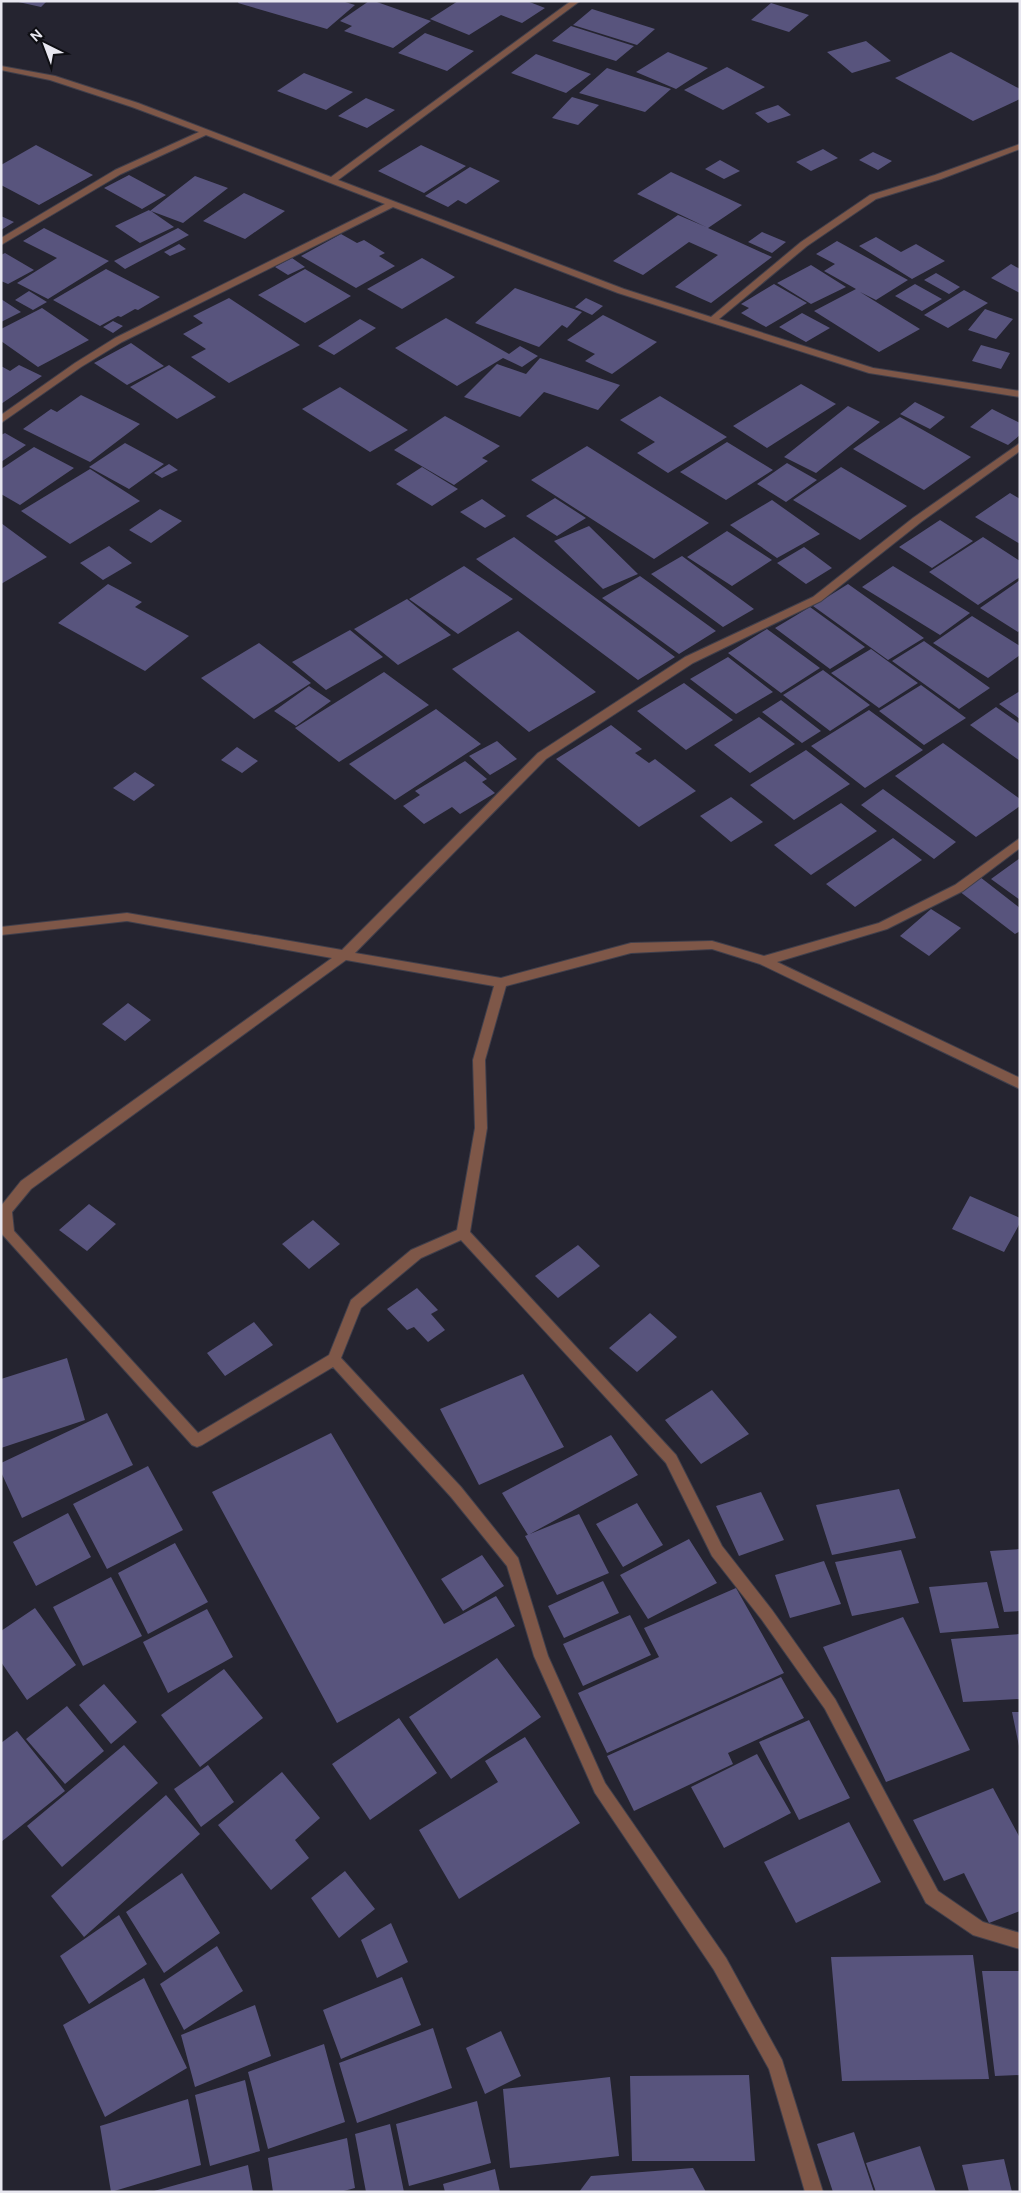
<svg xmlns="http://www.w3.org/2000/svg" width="1021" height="2193" font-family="'DM Sans',sans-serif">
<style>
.building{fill:#58547d}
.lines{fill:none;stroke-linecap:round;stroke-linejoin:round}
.minor-casing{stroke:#403f4b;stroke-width:2}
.minor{fill:#7e5748;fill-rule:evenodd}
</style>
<rect width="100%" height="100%" fill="#252430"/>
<path class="building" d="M14 1H47L41 7Z
M239 1H342L355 5 327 29 238 3Z
M369 1H374L431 21 393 48 344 31 352 26 340 21Z
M458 1H527L545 8 522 23 501 15 469 35 430 19Z
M771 3 809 15 789 32 751 20Z
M592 9 655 29 637 45 573 25Z
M571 26 634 46 616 61 552 41Z
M425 33 474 51 447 71 398 53Z
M866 41 891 61 852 73 827 52Z
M668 52 708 68 676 89 636 72Z
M951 52 1020 89V99L973 121 895 78Z
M536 54 591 74 566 93 511 73Z
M727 67 765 87 723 110 684 90Z
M607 68 671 89 645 112 579 93Z
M304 73 353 92 326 110 277 91Z
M572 97 599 105 578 125 552 118Z
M366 98 395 110 367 128 338 116Z
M778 105 791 115 768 123 755 113Z
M36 145 93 175 39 205 1 185V165Z
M421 145 466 166 424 193 378 171Z
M823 149 838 158 811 171 796 162Z
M873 152 892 161 878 170 859 160Z
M720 160 740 171 724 179 705 169Z
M470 167 500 181 466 204 458 200 448 207 425 196Z
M671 172 742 205 708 228 772 257 711 303 675 287 718 255 689 242 643 275 613 261 678 215 706 227 637 194Z
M129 175 166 195 142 209 104 188Z
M195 176 228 188 183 223 151 211 174 227 140 243 115 226 149 210 150 211Z
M244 193 285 211 245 239 203 221Z
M1 216 14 222 1 230Z
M44 228 109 261 48 299 17 283 57 258 23 241Z
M178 228 189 235 125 269 114 261Z
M762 232 786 242 772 253 748 242Z
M341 234 357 243 364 240 385 253 379 256 395 266 356 288 301 256Z
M876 237 901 252 916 244 945 261 912 279 859 246Z
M837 241 908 280 876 300 860 292 920 329 879 352 814 311 856 289 824 271 835 264 816 254Z
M179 244 186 249 170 256 164 252Z
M5 253 34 270 8 284 1 281V255Z
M292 258 305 267 288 275 275 267Z
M422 258 455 277 402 309 367 289Z
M1011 264 1020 269V293L991 278Z
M811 265 846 287 811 304 777 283Z
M106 269 160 297 138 310 135 309 121 317 118 316 100 326 53 300Z
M305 269 351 296 305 323 258 295Z
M936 273 960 287 949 294 924 280Z
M774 284 807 303 766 327 741 313 749 308 741 304Z
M915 284 942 299 922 311 895 296Z
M515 288 582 312 567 328 562 325 539 347 475 323Z
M964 290 988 303 948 328 924 315Z
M29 291 47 302 33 310 15 300Z
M229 298 300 345 229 383 191 357 206 349 183 334 203 323 193 316Z
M586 298 603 306 592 315 575 307Z
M1 299 21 312 1 322Z
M42 308 89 340 38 367 1 341V329Z
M985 309 1013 319 996 339 968 330Z
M802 313 830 328 806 342 779 327Z
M603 315 657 342 612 374 585 361 595 354 567 340Z
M446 318 509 354 520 346 538 356 522 367 503 358 457 386 395 348Z
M360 319 376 328 334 355 318 346Z
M113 321 123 326 113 333 103 327Z
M131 343 164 366 127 385 94 363Z
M981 345 1010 353 1001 369 972 361Z
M540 358 620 385 598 410 544 392 520 417 464 397 497 364 526 374Z
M19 365 42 376 1 404V366L10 371Z
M169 365 216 397 177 419 130 387Z
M801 384 836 404 767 448 733 426Z
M340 387 408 430 370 452 302 409Z
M81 395 140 424 90 462 23 429 51 409 57 412Z
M660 396 727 437 668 473 637 453 655 442 620 420Z
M915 402 945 417 930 429 900 414Z
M848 406 880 422 816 473 784 457Z
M992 409 1020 423V435L1008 445 970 427Z
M445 416 500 446 482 458 488 461 454 485 394 450Z
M900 417 971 457 924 490 853 449Z
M5 433 26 445 1 462V435Z
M727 442 773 470 726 500 680 472Z
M125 443 164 464 129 489 89 467Z
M587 446 709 523 654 559 531 480Z
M34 447 74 468 20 505 1 494V469Z
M787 463 817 480 786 502 757 484Z
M169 464 178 470 162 478 154 473Z
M422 467 458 489 432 506 396 484Z
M841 467 907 506 860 540 793 500Z
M90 469 140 501 70 544 21 511Z
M1010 493 1020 499V544L975 517Z
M555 498 586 518 557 536 526 516Z
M482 499 506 516 485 528 460 512Z
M772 500 820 534 777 558 730 525Z
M160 509 182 521 151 543 129 530Z
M940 520 973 541 932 568 899 547Z
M1 523 47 557 1 584Z
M589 526 638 574 603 589 554 541Z
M727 531 772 560 732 586 687 557Z
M514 537 675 657 638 680 476 559Z
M983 537 1020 561V577L978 605 929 572Z
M109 546 132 563 103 580 80 563Z
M804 547 832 568 806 584 777 563Z
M682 556 754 609 723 627 651 574Z
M464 566 513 599 458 634 409 599Z
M893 566 970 613 940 635 862 587Z
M640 576 716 631 679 654 602 598Z
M1020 580V630L1018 632 980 608Z
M108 584 142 602 135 607 189 636 145 671 58 623Z
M848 584 924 638 888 660 813 606Z
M407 599 451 635 398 665 354 629Z
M810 607 865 647 830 669 775 628Z
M972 616 1020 646V655L988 678 933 643Z
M767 629 820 668 781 693 728 653Z
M350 630 383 657 326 690 292 662Z
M518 631 596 692 529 732 452 669Z
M924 641 990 688 959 709 892 661Z
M259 643 311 683 254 719 201 678Z
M871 649 918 683 879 708 831 673Z
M728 657 773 692 736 714 690 679Z
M823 670 870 705 830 731 783 695Z
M384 672 429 705 339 762 295 728Z
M684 683 733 720 686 750 637 711Z
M921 685 966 718 924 745 879 711Z
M309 686 331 701 296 726 274 711Z
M1020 691V719L999 704Z
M781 700 821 731 802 743 762 712Z
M996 707 1020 724V761L970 725Z
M436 709 481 744 395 800 349 764Z
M869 710 923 750 865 788 811 746Z
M759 717 795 744 750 773 714 745Z
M611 725 642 749 635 753 649 763 655 759 696 791 639 827 556 759Z
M497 741 517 759 490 775 469 756Z
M943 743 1020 799V806L976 837 895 776Z
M237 747 258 761 242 773 221 760Z
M806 750 850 784 794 820 750 785Z
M465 761 487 779 482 782 495 793 460 814 452 807 424 824 403 806 420 795 415 791Z
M135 772 155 785 134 801 113 788Z
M883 789 956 842 934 859 861 805Z
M731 797 763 822 731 842 700 816Z
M841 803 877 831 811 875 774 845Z
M893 838 922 860 855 907 826 884Z
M1020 858V900L991 879Z
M980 877 1020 908V931L1015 934 959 891Z
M931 909 961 928 929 956 900 936Z
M128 1003 151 1020 125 1041 102 1024Z
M970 1196 1020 1218V1223L1004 1252 952 1229Z
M89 1204 116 1224 87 1251 59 1230Z
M313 1220 340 1244 309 1269 282 1244Z
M578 1245 600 1266 558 1298 535 1276Z
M417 1288 438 1310 431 1314 445 1330 428 1342 414 1327 407 1330 387 1309Z
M650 1313 677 1337 637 1372 609 1348Z
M254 1322 273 1345 225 1376 207 1353Z
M67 1358 85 1420 1 1448V1379Z
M523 1374 564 1447 479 1485 440 1409Z
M712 1390 749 1434 701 1464 665 1420Z
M107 1413 133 1465 22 1518 1 1472V1463Z
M331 1433 444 1624 496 1596 515 1626 337 1723 212 1492Z
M611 1435 638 1475 528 1535 502 1493Z
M148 1466 183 1530 107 1569 73 1504Z
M899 1489 916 1538 832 1555 816 1505Z
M761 1492 784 1540 739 1556 716 1506Z
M637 1503 663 1545 623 1567 596 1524Z
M68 1513 91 1557 36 1586 13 1542Z
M579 1514 609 1573 557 1595 525 1536Z
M689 1539 717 1583 648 1619 620 1575Z
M175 1543 208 1602 148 1634 118 1573Z
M1020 1549V1611L1004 1612 990 1551Z
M901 1550 919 1603 852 1616 835 1562Z
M482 1555 504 1586 463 1611 441 1579Z
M824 1561 841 1604 790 1618 775 1575Z
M111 1577 142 1636 83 1666 53 1607Z
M603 1581 619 1613 564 1638 548 1606Z
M987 1582 999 1628 940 1633 929 1587Z
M736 1588 784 1673 607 1753 578 1693 659 1657 644 1628Z
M35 1608 76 1665 27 1700 1 1662V1631Z
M207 1609 233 1657 168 1693 143 1642Z
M630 1615 651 1655 583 1686 563 1644Z
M903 1617 970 1750 886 1782 823 1647Z
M1020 1634V1699L963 1702 951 1639Z
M497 1658 541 1717 451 1779 409 1717Z
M224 1669 263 1718 200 1767 161 1715Z
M781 1677 804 1718 728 1753 733 1764 634 1811 607 1756Z
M104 1684 137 1722 111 1744 79 1705Z
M67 1706 104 1751 65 1784 26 1739Z
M1012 1712H1020V1746H1019Z
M399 1718 437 1773 370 1820 332 1764Z
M809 1720 850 1798 799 1820 759 1742Z
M17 1731 65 1791 1 1842V1743Z
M525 1737 580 1823 459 1899 419 1830 498 1782 485 1761Z
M124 1745 158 1783 62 1867 27 1826Z
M757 1754 791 1813 724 1848 691 1787Z
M208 1765 234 1802 201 1827 174 1789Z
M282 1772 320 1818 295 1840 309 1858 271 1890 218 1825Z
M993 1788 1020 1838V1911L989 1923 964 1873 944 1881 913 1820Z
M166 1795 200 1834 84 1937 51 1896Z
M849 1822 881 1882 796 1923 764 1862Z
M345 1871 375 1909 339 1938 311 1898Z
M182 1873 220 1933 164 1973 126 1912Z
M119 1915 147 1964 89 2004 60 1956Z
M391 1923 408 1962 377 1978 361 1940Z
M217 1946 243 1991 184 2030 160 1984Z
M973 1955 989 2079 842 2081 831 1957Z
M982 1971H1020V2075L995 2076Z
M402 1977 421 2025 341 2059 323 2010Z
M144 1978 187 2068 105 2117 63 2025Z
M255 2005 271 2056 195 2087 181 2035Z
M433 2028 452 2088 357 2123 339 2063Z
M501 2031 521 2076 485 2094 466 2048Z
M324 2044 345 2122 268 2149 248 2072Z
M749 2075 755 2161H632L630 2076Z
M610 2077 619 2156 510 2168 503 2089Z
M245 2080 260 2151 210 2166 195 2095Z
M188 2099 201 2165 111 2192 100 2126Z
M477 2101 491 2163 409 2186 396 2124Z
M390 2124 404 2192H366L355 2134Z
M854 2132 874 2192H833L817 2144Z
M347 2138 355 2188 340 2192H273L268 2158Z
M920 2146 936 2192H876L866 2163Z
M1004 2159 1012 2192H969L962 2165Z
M248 2165 253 2192H154V2191Z
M693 2168 706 2192H579L591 2176Z
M495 2169 500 2192H445L443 2184Z"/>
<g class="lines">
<defs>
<path id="minor" d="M571 1H580L338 180 624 289 711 317 801 242 870 195 935 175 1020 144V149L941 179 876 199 807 246 719 319 873 368 1020 391V397L869 373 618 293 393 207 122 342 81 367 1 423V415L75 363 115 338 385 204 206 135 121 174 1 245V238L115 170 199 132 132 107 50 80 1 70V66L55 76 138 103 331 177Z
M1020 443V451L921 522 821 601 693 663 546 759 355 953 501 978 631 943 712 941 764 956 879 923 955 885 1020 838V848L963 891 887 929 777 962 1020 1078V1089L760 964 712 949 631 953 506 986 485 1060 487 1128 470 1232 676 1455 722 1546 772 1610 835 1699 938 1891 983 1922 1020 1933V1949L973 1935 926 1903 825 1709 762 1620 712 1556 666 1463 461 1240 421 1258 361 1308 341 1358 461 1487 518 1558 548 1656 605 1783 726 1958 782 2060 823 2192H805L769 2069 714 1970 595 1793 534 1656 507 1566 451 1497 333 1367 202 1445 197 1447 192 1445 1 1233V1206L21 1181 332 958 127 921 1 935V927L127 913 342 950 538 753 685 657 813 597 913 518ZM346 960 494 986 473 1060 475 1128 457 1230 411 1250 351 1300 329 1355 198 1433 14 1231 12 1212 31 1189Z"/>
</defs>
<use href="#minor" class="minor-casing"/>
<use href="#minor" class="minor"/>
</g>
<rect width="1021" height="2193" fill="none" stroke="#e8e7f0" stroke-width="5"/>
<g transform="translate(45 45) rotate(318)" stroke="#0e0e13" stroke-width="4" paint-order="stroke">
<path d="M0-4L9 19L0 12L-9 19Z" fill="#e8e7f0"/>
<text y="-8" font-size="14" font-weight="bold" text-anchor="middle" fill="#e8e7f0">N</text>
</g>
</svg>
